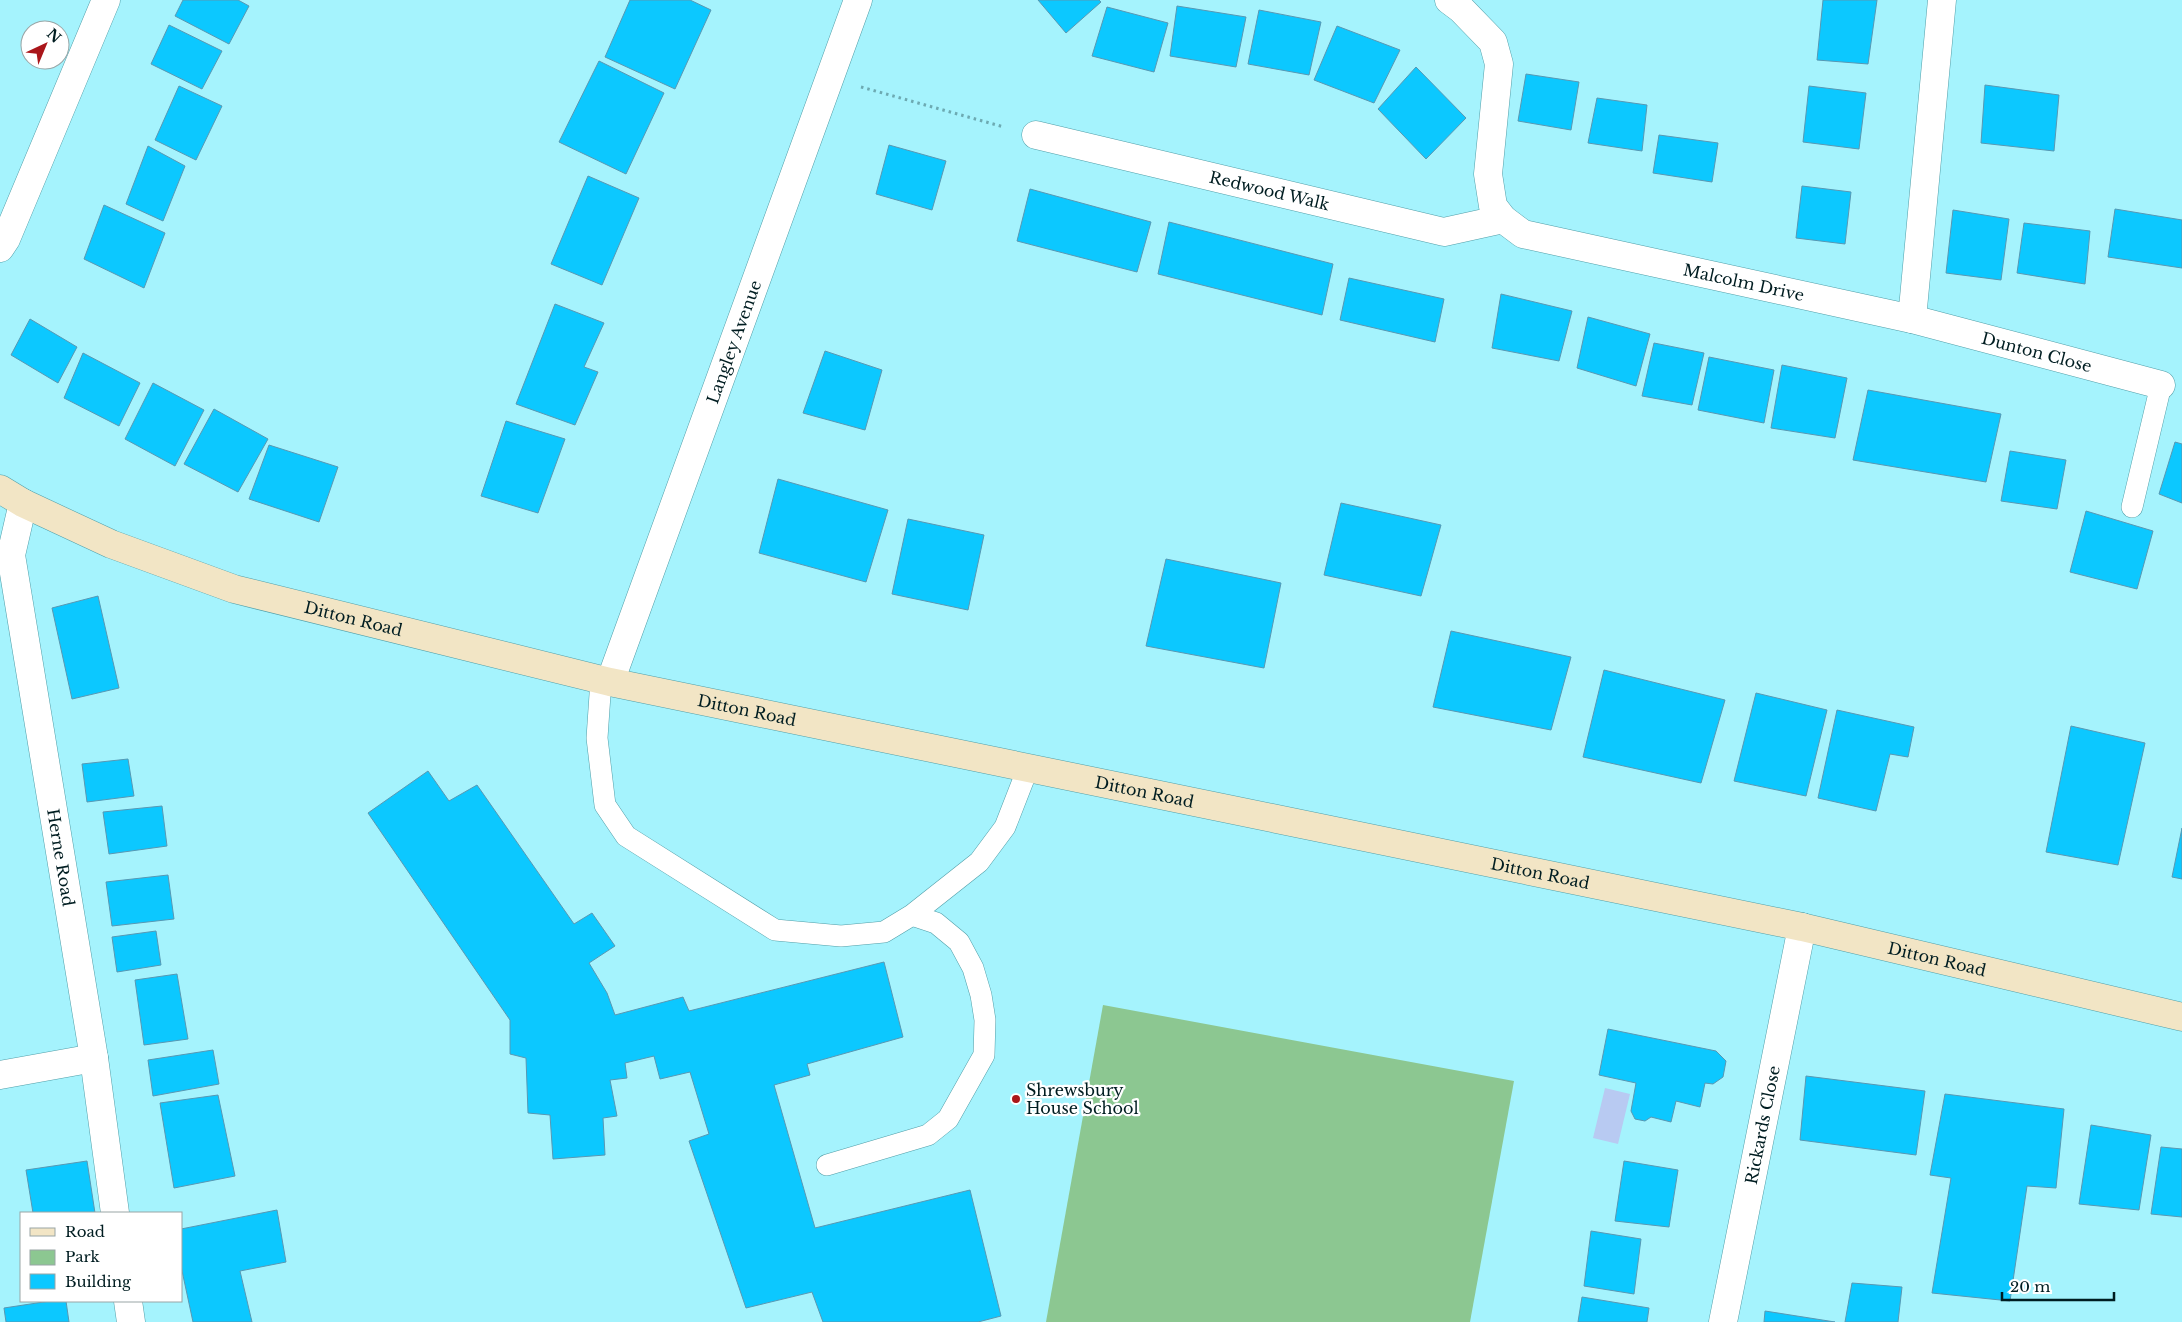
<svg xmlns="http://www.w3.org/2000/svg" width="2182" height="1322" font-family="'Libre Baskerville',serif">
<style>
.green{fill:#8cc791}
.water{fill:#b8caf2}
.building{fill:#0cc8ff;stroke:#5898b3}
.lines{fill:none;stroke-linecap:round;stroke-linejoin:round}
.lane-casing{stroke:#519ea8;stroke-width:22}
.street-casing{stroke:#519ea8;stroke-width:29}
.secondary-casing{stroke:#519ea8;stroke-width:29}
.path{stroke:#6daab2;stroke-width:3;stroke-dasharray:2.5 4;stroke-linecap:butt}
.lane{stroke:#fff;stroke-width:21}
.street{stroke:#fff;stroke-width:28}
.secondary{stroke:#f2e5c5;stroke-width:28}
.poi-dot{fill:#aa161a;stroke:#fff;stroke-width:2}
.labels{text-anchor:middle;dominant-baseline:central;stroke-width:4.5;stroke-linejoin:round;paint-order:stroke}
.street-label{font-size:16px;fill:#001d21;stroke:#fff}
.poi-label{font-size:16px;fill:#001d21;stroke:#fff;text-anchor:start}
</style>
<rect width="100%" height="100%" fill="#a5f3fd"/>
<path class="green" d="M1103 1005 1514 1081 1470 1322H1046Z"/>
<path class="water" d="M1605 1088 1630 1094 1618 1144 1593 1138Z"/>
<path class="building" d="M183 0H238L249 6 229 44 175 16Z
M630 0H690L711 10 675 89 605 57Z
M1038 0H1099L1101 2 1066 33Z
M1823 0H1877L1868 64 1817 60Z
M1177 6 1246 17 1236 67 1170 56Z
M1107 7 1168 23 1154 72 1092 56Z
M1259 10 1321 22 1309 75 1248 64Z
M169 25 222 51 202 89 151 64Z
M1337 26 1400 50 1374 103 1314 80Z
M599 61 664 93 626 174 559 142Z
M1416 67 1466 118 1426 159 1378 109Z
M1526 74 1579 82 1571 130 1518 121Z
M1985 85 2059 95 2054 151 1981 143Z
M179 86 222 106 196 160 155 140Z
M1809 86 1866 93 1859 149 1803 142Z
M1597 98 1647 105 1642 151 1588 143Z
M1659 135 1718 143 1712 182 1653 173Z
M889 145 946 161 932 210 876 194Z
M148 146 185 166 163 221 126 204Z
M588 176 639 198 602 285 551 264Z
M1802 186 1851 192 1845 244 1796 238Z
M1030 189 1151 222 1137 272 1017 241Z
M104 205 165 233 144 288 84 259Z
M2115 209 2182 220V268L2108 257Z
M1953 210 2009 219 2001 280 1946 273Z
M1169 222 1333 264 1322 315 1158 274Z
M2024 223 2090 231 2085 284 2017 273Z
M1349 278 1444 299 1435 342 1340 320Z
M1501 294 1572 311 1559 361 1492 348Z
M555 304 604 323 584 367 598 372 575 425 516 404Z
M1588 317 1650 334 1636 386 1577 368Z
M30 319 77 347 58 383 11 355Z
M1654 343 1704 353 1692 405 1642 396Z
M825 351 882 370 865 430 803 413Z
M83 353 140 383 119 426 64 398Z
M1709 357 1774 370 1764 423 1698 410Z
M1782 365 1847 378 1835 438 1771 428Z
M153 383 204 410 175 466 125 439Z
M1868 390 2001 414 1986 482 1853 460Z
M214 409 268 439 238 492 184 464Z
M506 421 565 439 538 513 481 496Z
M2175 442 2182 444V503L2159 494Z
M269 445 338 467 319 522 249 499Z
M2010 451 2066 460 2057 509 2001 501Z
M778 479 888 510 866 582 759 553Z
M1341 503 1441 525 1421 596 1324 575Z
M2086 511 2153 531 2137 589 2070 572Z
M908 519 984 535 968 610 892 594Z
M1166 559 1281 583 1264 668 1146 646Z
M98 596 119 688 72 699 52 608Z
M1451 631 1571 657 1551 730 1433 707Z
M1604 670 1725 700 1701 783 1583 757Z
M1756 693 1827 710 1806 796 1734 781Z
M1837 710 1914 727 1908 757 1890 754 1876 811 1818 798Z
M2071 726 2145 743 2118 865 2046 852Z
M128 759 134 796 87 802 82 764Z
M428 771 449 801 477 785 574 924 592 913 615 946 589 963 607 993 615 1015 683 997 689 1011 884 962 903 1037 807 1064 810 1075 774 1085 815 1228 970 1190 1001 1316 978 1322H823L812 1292 746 1308 689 1141 709 1134 690 1072 660 1079 654 1056 625 1063 627 1078 610 1080 617 1116 603 1118 605 1155 553 1159 550 1115 528 1113 526 1058 510 1054V1020L368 813Z
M162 806 167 846 109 854 103 812Z
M2182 828V879L2172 877Z
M168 875 174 919 112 926 106 882Z
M156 931 161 965 117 972 112 937Z
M177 974 188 1039 144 1045 135 980Z
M1608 1029 1716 1051 1726 1061 1723 1077 1713 1084 1705 1083 1700 1107 1676 1101 1671 1122 1651 1117 1645 1121 1635 1119 1631 1111 1636 1083 1599 1075Z
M213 1050 219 1084 153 1096 148 1060Z
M1806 1076 1925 1091 1916 1155 1800 1140Z
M1945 1094 2064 1109 2056 1188 2027 1186 2010 1301 1932 1293 1951 1178 1930 1175Z
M218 1095 235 1176 174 1188 160 1103Z
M2091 1125 2151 1135 2139 1210 2079 1204Z
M2161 1147 2182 1149V1217L2151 1214Z
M87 1161 95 1213H33L26 1170Z
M1624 1161 1678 1170 1669 1227 1615 1221Z
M277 1210 286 1262 240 1271 252 1322H193L181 1266V1229Z
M1591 1231 1641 1239 1634 1294 1584 1286Z
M1852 1283 1902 1287 1898 1322H1845Z
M1582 1297 1649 1308 1647 1322H1578Z
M50 1301H66L69 1322H6L4 1308Z
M1765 1311 1835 1322H1764Z"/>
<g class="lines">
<defs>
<path id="lane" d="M2132 507 2161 385
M601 680 597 738 605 805 626 836 775 930 841 936 884 932 912 915 979 862 1005 827 1028 768
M827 1165 928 1135 948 1119 984 1055 985 1020 981 995 973 968 959 942 936 923 912 915"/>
<g id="street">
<path id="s1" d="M1449 0 1461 9 1493 42 1499 64 1488 174 1493 206 1503 219 1523 234 1912 319 1942 0"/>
<path id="s2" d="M1036 135 1444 232 1503 219"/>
<path d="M0 248 6 239 106 0"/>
<path id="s3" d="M1912 319 2161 385"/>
<path id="s4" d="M23 503 11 555 94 1058 115 1213"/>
<path id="s5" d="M610 682 858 0"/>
<path d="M0 1075 94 1058"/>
<path d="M128 1301 131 1322"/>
<path id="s6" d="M1723 1322 1802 927"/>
</g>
<g id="secondary">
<path id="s7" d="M0 489 23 503 111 544 234 589 610 682 1802 927 2182 1017"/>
</g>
</defs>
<use href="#lane" class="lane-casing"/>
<use href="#street" class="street-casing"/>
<use href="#secondary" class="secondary-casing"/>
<path class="path" d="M861 87 1004 127"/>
<use href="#lane" class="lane"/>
<use href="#street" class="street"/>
<use href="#secondary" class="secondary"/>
</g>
<circle class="poi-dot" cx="1016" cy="1099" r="5"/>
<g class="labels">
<g class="street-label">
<text stroke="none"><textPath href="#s2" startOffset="240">Redwood Walk</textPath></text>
<text stroke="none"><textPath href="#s1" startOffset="494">Malcolm Drive</textPath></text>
<text stroke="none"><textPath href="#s5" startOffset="362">Langley Avenue</textPath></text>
<text stroke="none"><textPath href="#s3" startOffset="129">Dunton Close</textPath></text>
<text stroke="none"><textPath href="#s7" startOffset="378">Ditton Road</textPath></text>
<text stroke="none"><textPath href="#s7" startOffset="782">Ditton Road</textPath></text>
<text stroke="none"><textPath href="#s7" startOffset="1188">Ditton Road</textPath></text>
<text stroke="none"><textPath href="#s4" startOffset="360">Herne Road</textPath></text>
<text stroke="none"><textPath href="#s7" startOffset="1592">Ditton Road</textPath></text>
<text stroke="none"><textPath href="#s7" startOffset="1998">Ditton Road</textPath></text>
<text stroke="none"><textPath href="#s6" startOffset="201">Rickards Close</textPath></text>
</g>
<g class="poi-label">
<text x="1026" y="1090">Shrewsbury<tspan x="1026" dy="18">House School</tspan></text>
</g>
</g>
<rect x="20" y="1212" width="162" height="90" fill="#ffffff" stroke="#99a5a6"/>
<rect x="30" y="1228" width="25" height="8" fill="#f2e5c5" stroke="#99a5a6"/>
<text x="65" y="1237" font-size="15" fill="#001d21">Road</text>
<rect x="30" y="1250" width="25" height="15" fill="#8cc791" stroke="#99a5a6"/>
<text x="65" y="1262" font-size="15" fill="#001d21">Park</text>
<rect x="30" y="1274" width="25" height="15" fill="#0cc8ff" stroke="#99a5a6"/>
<text x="65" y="1287" font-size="15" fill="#001d21">Building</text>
<g transform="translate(45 45) rotate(44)"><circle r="24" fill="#ffffff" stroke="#99a5a6"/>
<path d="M0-4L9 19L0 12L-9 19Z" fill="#aa161a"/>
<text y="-8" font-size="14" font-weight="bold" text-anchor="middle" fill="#001d21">N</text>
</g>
<path d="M2002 1292v8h112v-8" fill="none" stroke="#001d21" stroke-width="2.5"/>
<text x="2010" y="1292" font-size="15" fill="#001d21" stroke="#ffffff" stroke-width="4" paint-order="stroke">20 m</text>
</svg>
